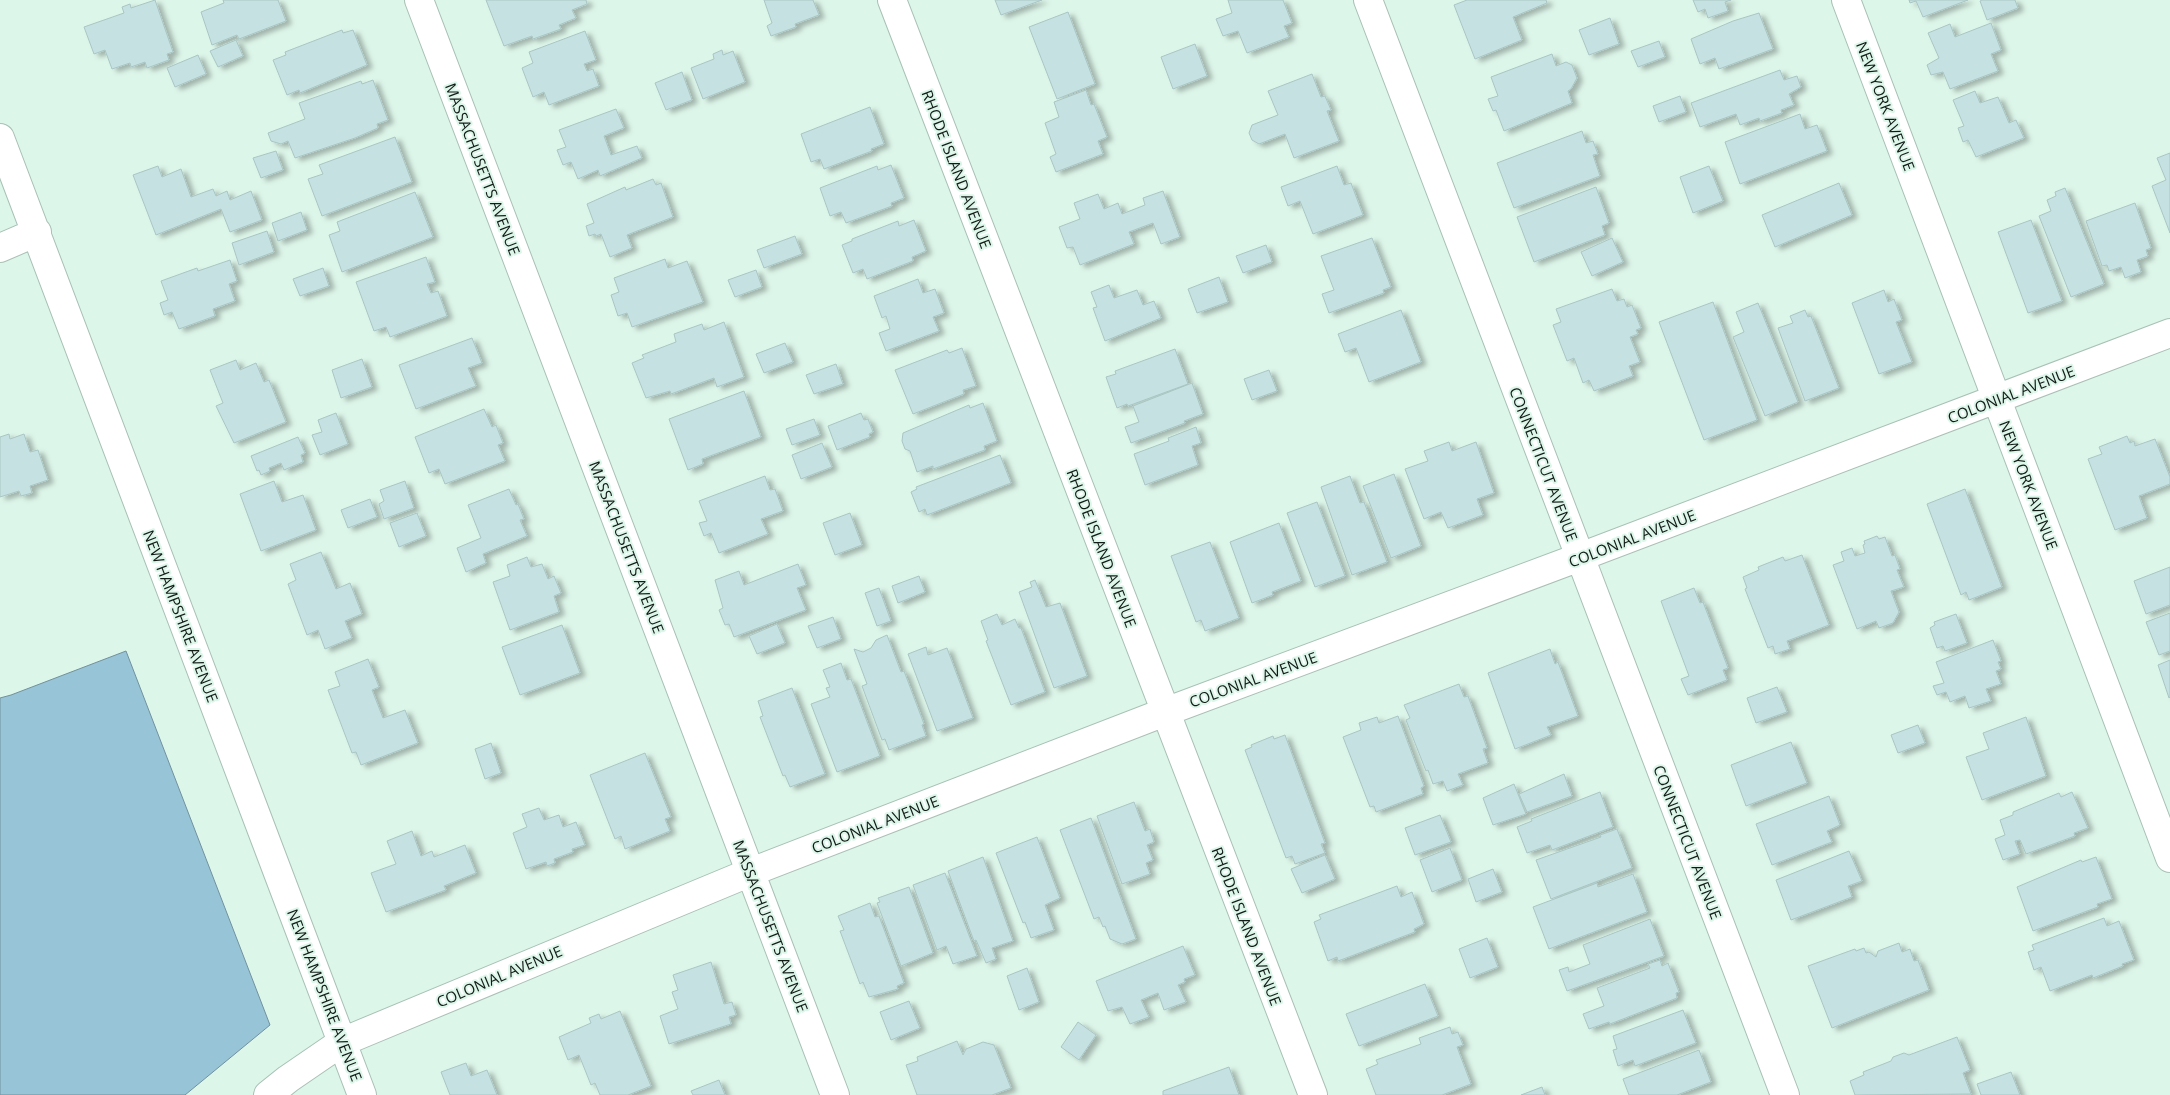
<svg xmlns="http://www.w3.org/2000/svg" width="2170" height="1095" font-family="'Open Sans',sans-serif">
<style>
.water{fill:#98c4d7;stroke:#70919d}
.building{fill:#c5e1e1;stroke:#a9c5c4;filter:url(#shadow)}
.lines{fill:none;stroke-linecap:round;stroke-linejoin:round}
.minor-casing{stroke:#a9c0b5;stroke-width:30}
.minor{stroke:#fff;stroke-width:28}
.labels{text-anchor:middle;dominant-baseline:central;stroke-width:4;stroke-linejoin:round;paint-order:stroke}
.street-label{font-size:15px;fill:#121a16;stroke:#ddf6ea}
</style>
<defs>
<filter id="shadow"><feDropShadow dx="5.5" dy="3" stdDeviation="2.5" flood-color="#0004"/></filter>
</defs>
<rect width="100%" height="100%" fill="#ddf6ea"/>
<path class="water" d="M126 651 270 1025 185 1095H0V698L11 695Z"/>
<path class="building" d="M155 0 173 52 167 54 169 60 147 68 145 62 131 67 130 63 112 69 105 50 94 54 84 27 124 13 122 7 130 4 131 8Z
M223 0H278L286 21 239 39 237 35 212 45 201 12 224 3Z
M486 0H586L587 4 572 10 576 18 559 25 561 29 533 39 532 36 504 46Z
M764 0H813L819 15 795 24 796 27 771 36 767 26 772 23Z
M995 0H1042L1001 15Z
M1228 0H1283L1292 23 1284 26 1289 37 1247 53 1238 31 1223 36 1216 19 1232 13Z
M1467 0H1546L1547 3 1513 17 1522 40 1475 59 1454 5Z
M1693 0H1731L1725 2 1728 11 1708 18 1705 9 1698 12Z
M1909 0H1968L1923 17 1916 1 1910 3Z
M1982 0H2015L2018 8 1987 20 1980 1Z
M1068 12 1095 84 1057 99 1029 27Z
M1759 13 1773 49 1719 69 1715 58 1700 64 1691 39 1733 21Z
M1610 18 1619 44 1589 55 1579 30Z
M1991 23 2001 50 1991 54 1998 71 1950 89 1943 72 1931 75 1927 65 1939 58 1928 33 1950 24 1955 37Z
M342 30 343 33 353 30 367 65 300 93 299 90 287 95 273 60 286 55 285 52Z
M585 31 596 60 584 64 587 71 593 69 599 86 549 105 544 92 533 97 522 68 533 63 529 52Z
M236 40 243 56 218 67 210 51Z
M1659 41 1665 57 1638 67 1631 51Z
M1195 44 1207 76 1173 89 1161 57Z
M722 50 723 55 733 51 745 82 703 99 691 68 714 59 713 54Z
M1552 54 1556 66 1566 62 1572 65 1577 78 1571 89 1568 91 1572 103 1504 131 1496 110 1493 111 1488 99 1498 96 1491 77Z
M198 55 206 74 175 87 167 68Z
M1780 70 1784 80 1797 76 1801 87 1789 94 1794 105 1781 110 1782 113 1760 121 1759 118 1740 125 1736 114 1700 127 1691 103Z
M682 72 692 100 666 110 655 83Z
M1312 74 1321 97 1325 96 1331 110 1327 111 1339 141 1294 158 1285 134 1259 144 1252 140 1249 133 1252 125 1278 115 1268 91Z
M373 80 388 120 377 124 378 128 355 138 295 158 288 141 281 144 271 141 268 133 305 119 299 103 361 81 362 84Z
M1086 90 1091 105 1094 104 1107 137 1098 141 1103 154 1056 172 1050 157 1056 154 1045 123 1059 117 1054 102Z
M1975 91 1980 103 1998 97 2009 123 2016 120 2024 138 1976 157 1968 140 1963 142 1958 128 1964 126 1953 100Z
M1680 96 1686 112 1659 122 1653 106Z
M870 107 884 144 871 149 872 151 824 169 820 159 811 162 801 134Z
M616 109 624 128 604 136 611 155 637 146 642 158 600 176 598 170 578 179 571 162 563 165 557 150 566 147 559 130Z
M1800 114 1805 129 1817 125 1827 151 1740 184 1725 142Z
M1582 131 1586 143 1593 141 1598 154 1593 155 1600 176 1514 208 1497 163Z
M395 137 412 182 322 216 308 179 323 174 319 165Z
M276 151 283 170 261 178 253 158Z
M2170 153V233L2152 186 2166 180 2157 158Z
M891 165 904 198 891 203 892 206 846 223 841 212 830 216 820 188 877 166 878 170Z
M158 166 162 177 181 169 191 197 213 189 216 196 227 191 230 200 251 191 262 220 230 232 221 209 156 235 133 175Z
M1337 166 1344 185 1351 183 1363 215 1313 234 1300 201 1288 206 1281 187Z
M1709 166 1723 201 1693 213 1680 177Z
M653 179 656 185 661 183 673 217 627 235 632 248 610 257 601 234 596 236 595 234 589 236 586 226 594 223 587 204 625 187 626 190Z
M1839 183 1852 215 1775 247 1762 215Z
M1596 187 1609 223 1602 226 1605 235 1534 262 1517 217Z
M2065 188 2104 284 2071 297 2039 216 2051 211 2047 200 2056 196 2055 192Z
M1163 191 1180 237 1161 244 1153 223 1129 232 1134 244 1080 265 1073 247 1067 248 1059 227 1080 219 1074 203 1098 194 1104 209 1118 203 1122 214 1145 205 1143 198Z
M415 192 433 237 342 272 329 235 340 231 337 222Z
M2135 203 2151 248 2146 250 2148 256 2137 260 2141 272 2125 278 2121 267 2109 271 2107 265 2102 266 2086 221Z
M301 212 307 230 278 241 272 223Z
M914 220 926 251 912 257 913 261 867 279 863 269 853 273 842 245 852 241V239L898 221 899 226Z
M2031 220 2062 301 2028 313 1998 232Z
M267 231 274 252 239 265 232 243Z
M795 236 802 254 764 268 757 250Z
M1372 238 1391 287 1383 290 1384 293 1329 313 1322 294 1334 290 1321 256Z
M1612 238 1623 262 1592 276 1581 252Z
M1266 245 1272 262 1243 273 1236 256Z
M426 257 435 282 427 284 431 293 438 291 447 316 390 337 386 327 374 331 356 282Z
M665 259 668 268 687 261 703 302 632 327 627 313 618 316 611 295 619 292 614 278Z
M230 260 237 281 229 284 235 301 213 309 215 316 179 329 172 312 164 315 160 303 168 300 161 281 197 268 198 271Z
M323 268 329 286 300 296 293 279Z
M756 270 762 287 735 297 728 280Z
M1219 277 1228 302 1197 313 1188 289Z
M918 279 923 293 935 289 944 313 933 317 939 331 886 351 879 333 890 329 886 316 882 318 874 296Z
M1109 285 1114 298 1137 290 1143 305 1154 301 1161 318 1105 341 1093 308 1097 307 1091 292Z
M1612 289 1617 301 1624 299 1627 307 1632 305 1641 328 1636 330 1638 334 1630 337 1640 362 1629 366 1633 376 1594 391 1589 380 1583 383 1574 358 1567 361 1553 325 1561 322 1556 309Z
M1884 290 1888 302 1894 299 1902 320 1896 322 1912 362 1879 374 1852 303Z
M1713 302 1757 420 1704 440 1659 322Z
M1758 303 1798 402 1765 416 1733 337 1744 332 1736 312Z
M1401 310 1421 362 1369 382 1356 348 1345 352 1338 334Z
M1805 310 1808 317 1811 316 1839 388 1805 401 1778 328 1793 323 1790 316Z
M724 322 744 377 717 387 714 378 671 394 670 391 646 398 632 363 644 358 642 355 676 342 674 334 702 324 704 330Z
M472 338 482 363 468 368 476 386 416 409 399 365Z
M785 343 793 362 764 373 756 354Z
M962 348 976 386 963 390 964 394 913 414 895 370 947 350 949 353Z
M1175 349 1188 384 1128 406 1127 404 1117 408 1106 377 1116 374 1115 371Z
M362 359 372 387 341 398 332 370Z
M236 360 240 370 256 363 264 382 269 380 286 422 234 443 216 406 223 403 210 370Z
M836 364 843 384 814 394 806 375Z
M1269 370 1277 391 1252 400 1244 379Z
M1192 383 1203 414 1184 421 1185 423 1131 443 1125 427 1139 422 1133 406Z
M744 391 761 437 702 459 703 464 688 470 669 419Z
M983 403 997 441 984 446 985 450 933 469V466L917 472 910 451 905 449 902 441 903 433 969 405 970 408Z
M484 409 492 427 496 425 503 443 498 445 505 461 445 484 439 469 429 473 415 437Z
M336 413 348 444 320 455 312 435 322 432 318 420Z
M861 413 864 420 868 419 873 432 869 434 870 437 837 450 828 426Z
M814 419 820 435 792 445 786 429Z
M1196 427 1201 443 1192 446 1198 465 1145 485 1134 454 1169 441 1168 438Z
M9 434 10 439 24 434 30 452 38 450 48 480 30 486 32 493 21 496 19 491 0 497V437Z
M2127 436 2130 443 2134 441 2135 446 2155 439 2170 477V484L2139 496 2147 518 2115 530 2088 459 2102 454 2099 447Z
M298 437 305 453 301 455 303 462 284 470 281 463 269 468 270 471 261 475 259 470 257 471 251 456Z
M1449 442 1452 451 1476 442 1494 493 1477 499 1483 515 1448 528 1441 512 1424 519 1405 469 1428 461 1424 451Z
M822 443 832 467 801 479 792 455Z
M1000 455 1011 483 927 515 925 509 919 512 911 492 917 489 916 487Z
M1394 474 1421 546 1391 558 1363 486Z
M765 476 770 490 775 489 783 511 761 519 768 534 719 553 711 533 704 536 699 523 707 521 699 501Z
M1350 476 1360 503 1364 502 1387 562 1352 575 1321 487Z
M274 481 282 502 303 495 316 530 261 551 240 494Z
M405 481 414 508 384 519 379 504 384 501 380 490Z
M509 489 516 505 518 504 524 519 520 520 527 536 483 554 486 563 466 572 457 548 481 538 468 505Z
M1965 489 2002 587 1969 600 1966 592 1961 595 1927 504Z
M370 499 377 517 348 528 341 510Z
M1317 502 1345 576 1315 587 1287 513Z
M417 513 426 536 399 547 390 523Z
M850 513 862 545 835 555 823 523Z
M1279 523 1301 581 1272 592 1273 595 1252 603 1230 542Z
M1877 536 1879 539 1885 537 1892 556 1895 555 1900 569 1897 570 1904 587 1891 591 1899 612 1893 623 1879 628 1876 621 1857 629 1833 565 1844 561 1841 552 1852 548 1855 556 1865 553 1863 545 1865 544 1864 541Z
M1210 542 1239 618 1205 631 1201 620 1196 622 1171 556Z
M321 552 336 589 350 583 362 614 345 621 352 638 325 649 318 630 307 635 288 584 296 580 290 564Z
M1802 555 1829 625 1787 641 1790 649 1775 654 1773 646 1768 648 1745 589 1747 588 1743 577 1759 570 1758 567 1783 557 1785 561Z
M527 557 531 567 542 564 548 579 554 576 561 593 554 596 559 612 510 630 493 582 510 576 507 565Z
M798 564 806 585 797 588 806 610 734 637 729 624 725 625 719 610 723 608 715 580 739 571 744 585Z
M2170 567V605L2146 614 2134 581Z
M919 576 925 592 898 603 892 586Z
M1035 580 1046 607 1060 603 1087 676 1054 688 1019 592 1032 587 1030 582Z
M879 588 891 621 877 626 865 593Z
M1694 588 1700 603 1703 602 1728 668 1723 670 1727 680 1688 695 1681 679 1689 676 1661 601Z
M2170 613V651L2159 655 2146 622Z
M997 614 1002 625 1015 619 1019 628H1021L1045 692 1011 705 986 641 988 640 981 621Z
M1956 614 1967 643 1945 651 1943 646 1937 648 1930 628 1935 625 1934 622Z
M833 617 841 639 817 648 808 626Z
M777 624 785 643 757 654 749 636Z
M562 625 580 673 520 695 502 647Z
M887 635 901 672 904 671 924 724 922 725 926 736 889 750 885 739 882 740 862 686 867 684 854 649 863 652 871 648 876 640Z
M1993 640 2001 661 1998 662 2001 669 1996 671 2001 684 1986 689 1991 701 1969 708 1965 696 1950 702 1946 692 1937 695 1933 686 1944 683 1936 662Z
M926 647 928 655 947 648 973 718 937 731 908 654Z
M1550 649 1555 664 1558 662 1578 716 1547 727 1551 735 1515 749 1488 673Z
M368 659 379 687 372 690 383 718 405 710 418 743 361 765 356 752 352 753 328 690 340 686 335 672Z
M2170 660V697L2169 698 2158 665Z
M841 663 847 680 851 679 880 756 837 772 811 704 830 697 826 688 830 687 823 670Z
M1459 684 1464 697 1468 696 1487 748 1483 749 1488 763 1458 774 1463 785 1447 791 1443 781 1433 784 1428 770 1426 771 1406 720 1410 718 1404 705Z
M1777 687 1787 712 1756 723 1747 698Z
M792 688 825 774 790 787 785 775 783 776 760 717 763 716 758 701Z
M1398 716 1424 786 1421 788 1423 794 1376 812 1374 806 1370 807 1343 737 1361 730 1359 723 1377 717 1379 723Z
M2026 717 2046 776 1982 800 1966 757 1989 749 1983 733Z
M1918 725 1925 743 1898 753 1891 735Z
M1285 735 1325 843 1321 844 1325 853 1295 864 1292 856 1286 858 1245 750 1252 747 1251 745 1273 736 1274 739Z
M1791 742 1807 783 1746 806 1731 765Z
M491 743 501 773 485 779 475 749Z
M645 753 671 817 665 819 670 831 625 849 621 836 615 839 590 775Z
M1564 774 1572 796 1527 812 1519 794Z
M1514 784 1526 814 1493 825 1483 798Z
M1600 792 1613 827 1552 850 1550 845 1527 853 1517 827 1532 821 1531 819Z
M2072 792 2088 828 2074 833 2075 836 2026 854 2020 840 2015 841 2020 854 2003 860 1995 839 2005 835 2000 820 2013 815V812L2059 793 2061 797Z
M1829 796 1840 825 1827 831 1832 842 1772 865 1756 824Z
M1134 802 1145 831 1150 829 1154 842 1147 845 1153 860 1146 863 1150 874 1122 884 1097 816Z
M539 808 544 820 559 815 563 827 576 822 585 845 572 849 573 852 554 859 555 863 547 866 546 862 526 869 513 833 527 827 522 814Z
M1440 815 1451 842 1415 855 1405 828Z
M1091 818 1136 939 1122 944 1110 939 1105 926 1103 927 1099 917 1094 919 1060 830Z
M1617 829 1632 868 1551 899 1536 860 1601 837 1600 835Z
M412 831 421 856 432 851 434 857 465 845 476 873 444 886 446 890 386 912 371 873 396 864 387 841Z
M1037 837 1060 898 1045 905 1054 930 1031 938 1025 922 1023 923 996 853Z
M1450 848 1462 880 1432 892 1420 860Z
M1849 851 1862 881 1848 886 1852 897 1791 920 1776 880Z
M1325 855 1335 879 1302 893 1291 869Z
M983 857 1013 941 992 948 996 959 986 963 976 940 974 941 948 871Z
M2096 857 2112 899 2097 904 2098 907 2033 931 2017 887 2081 860 2082 862Z
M1493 869 1502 892 1476 902 1468 879Z
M945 873 977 956 953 964 946 946 937 950 913 885Z
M1633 874 1647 912 1549 949 1533 907 1597 883 1598 887Z
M1397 886 1401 897 1412 892 1424 924 1414 929 1415 932 1338 961 1337 957 1328 961 1314 922 1321 919 1319 915Z
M909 887 933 953 901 966 877 903 880 902 878 898Z
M870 903 875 917 879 916 904 983 897 986 898 989 869 997 863 982 860 984 840 931 844 930 838 916Z
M2104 918 2107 926 2119 921 2134 960 2122 964 2123 966 2093 978 2092 975 2050 991 2041 967 2034 970 2028 952 2034 950 2032 945Z
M1650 919 1664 956 1567 991 1559 970 1568 967 1569 972 1590 964 1583 945Z
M1487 938 1498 967 1470 978 1459 949Z
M1899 943 1902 952 1910 949 1914 961 1918 960 1929 990 1832 1028 1808 966 1855 949 1856 951 1864 948 1866 953 1869 952 1876 957 1878 951Z
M1183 946 1195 975 1184 979 1185 982 1178 985 1186 1002 1164 1010 1158 993 1141 1000 1149 1017 1130 1024 1122 1007 1108 1011 1096 981Z
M1660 960 1662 966 1668 963 1679 992 1676 993 1677 998 1610 1024 1609 1022 1589 1029 1583 1014 1604 1006 1597 988 1650 968 1648 964Z
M711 962 724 1004 732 1002 736 1015 729 1017 731 1024 669 1044 660 1016 678 1009 672 992 678 990 673 975Z
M1027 968 1039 1002 1019 1010 1007 976Z
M1425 984 1438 1016 1359 1046 1346 1014Z
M909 1001 920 1028 891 1040 880 1012Z
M1683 1010 1696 1043 1635 1066 1633 1060 1618 1066 1613 1050 1617 1049 1613 1036Z
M620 1011 651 1086 628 1095H600L595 1083 591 1085 579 1055 568 1060 559 1037 591 1023 589 1018 599 1014 601 1019Z
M1078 1022 1096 1035 1079 1060 1061 1047Z
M1450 1027 1452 1034 1458 1032 1463 1045 1457 1047 1471 1084 1442 1095H1376L1366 1069 1378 1064 1376 1060 1421 1044 1419 1038Z
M1957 1037 1970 1070 1963 1073 1971 1094 1855 1095 1850 1081 1864 1075 1863 1072 1891 1061 1893 1057 1904 1053 1909 1055Z
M957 1041 963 1055 966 1049 983 1042 994 1045 1011 1088 992 1095H917L906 1065 918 1061 917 1057Z
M1699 1050 1711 1082 1677 1095H1629L1623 1079Z
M466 1063 471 1076 487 1070 497 1095H450L441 1072Z
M1229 1067 1239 1095H1163V1091Z
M2011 1072 2020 1095H1981L1977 1084Z
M719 1080 725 1095H693L691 1091Z
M1542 1087 1545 1095H1521Z"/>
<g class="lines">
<defs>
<path id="minor" d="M419 0 835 1095
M892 0 1313 1095
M1368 0 1785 1095
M1846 0 2170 858
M0 138 362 1095
M0 248 37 232
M268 1095 288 1079 342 1042 751 872 1165 712 1580 557 2170 333"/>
</defs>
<use href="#minor" class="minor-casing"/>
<use href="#minor" class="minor"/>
</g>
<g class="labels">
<g class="street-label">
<text transform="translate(1886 106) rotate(69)">NEW YORK AVENUE</text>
<text transform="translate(483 169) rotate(69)">MASSACHUSETTS AVENUE</text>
<text transform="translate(957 169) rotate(69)">RHODE ISLAND AVENUE</text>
<text transform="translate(2011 394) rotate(-21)">COLONIAL AVENUE</text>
<text transform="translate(1544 464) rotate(69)">CONNECTICUT AVENUE</text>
<text transform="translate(2029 485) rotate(69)">NEW YORK AVENUE</text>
<text transform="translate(1632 538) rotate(-21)">COLONIAL AVENUE</text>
<text transform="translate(627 547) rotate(69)">MASSACHUSETTS AVENUE</text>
<text transform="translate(1102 548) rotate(69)">RHODE ISLAND AVENUE</text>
<text transform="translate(181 616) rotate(69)">NEW HAMPSHIRE AVENUE</text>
<text transform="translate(1253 679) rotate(-20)">COLONIAL AVENUE</text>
<text transform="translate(875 824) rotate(-21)">COLONIAL AVENUE</text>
<text transform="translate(1688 842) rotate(69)">CONNECTICUT AVENUE</text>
<text transform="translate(771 926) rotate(69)">MASSACHUSETTS AVENUE</text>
<text transform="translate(1247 926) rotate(69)">RHODE ISLAND AVENUE</text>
<text transform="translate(499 976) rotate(-23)">COLONIAL AVENUE</text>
<text transform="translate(325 995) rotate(69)">NEW HAMPSHIRE AVENUE</text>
</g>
</g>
</svg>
